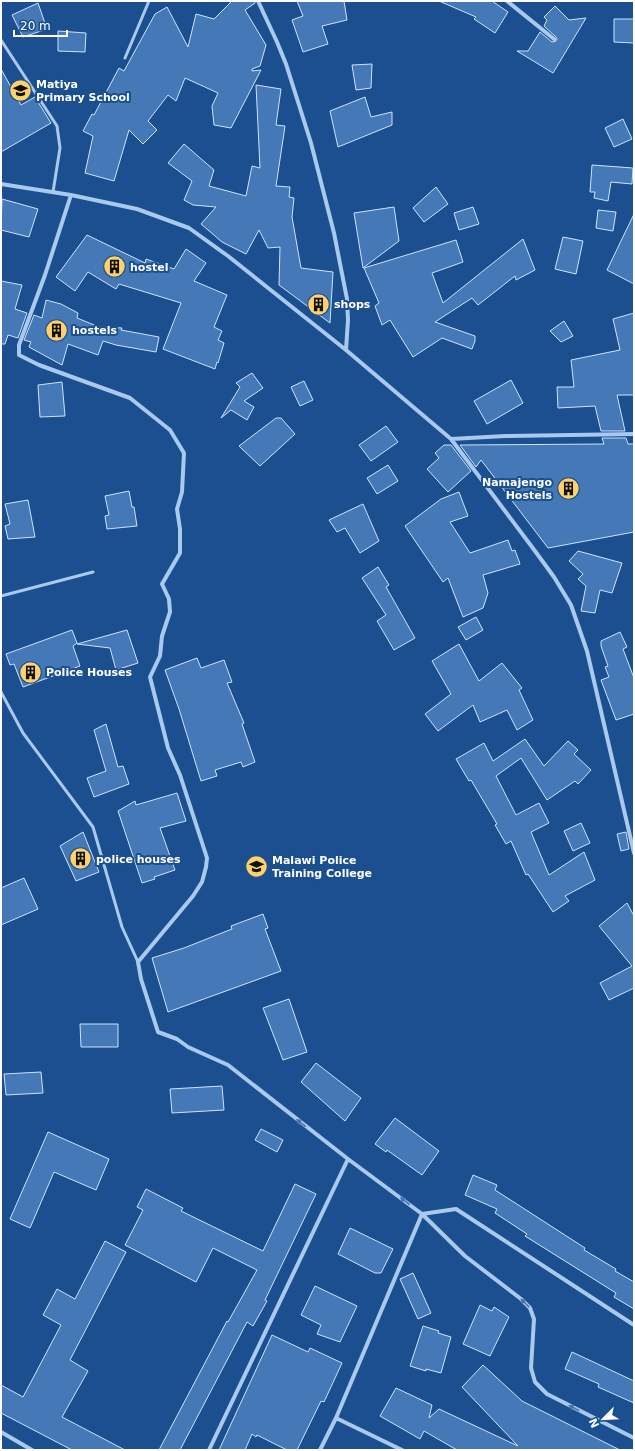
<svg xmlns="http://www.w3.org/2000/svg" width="635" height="1451" font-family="'DejaVu Sans',sans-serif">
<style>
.building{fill:#4478b7;stroke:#cfe3fa}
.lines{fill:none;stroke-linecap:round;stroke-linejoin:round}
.service{stroke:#a9c9ee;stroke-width:3}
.minor{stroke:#a9c9ee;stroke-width:4}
.oneway{fill:#4674ac}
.labels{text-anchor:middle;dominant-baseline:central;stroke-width:4;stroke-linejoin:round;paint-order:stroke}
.poi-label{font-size:11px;font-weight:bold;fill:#fff;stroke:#1b4f8f;text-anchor:start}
</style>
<rect width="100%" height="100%" fill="#1b4f8f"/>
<path class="building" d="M232 1H255V3L245 10 266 45 260 66 252 69V71L261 70 231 128 214 125 212 106 218 93 185 78 176 101 168 95 148 121 157 130 143 144 129 130 114 181 85 173 93 136 83 131 92 114 94 115 119 68 124 71 155 14 167 7 188 47 196 14 214 19Z
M297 1H344L347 20 322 26 328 44 303 52 292 20 303 16Z
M439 1H492L508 12 495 33 474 19 476 17Z
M38 3 47 29 23 37 12 15Z
M555 6 569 20 586 18 553 73 517 51H528L540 32 552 42 556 41 557 39 556 37 544 26 547 20 544 17Z
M614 19H634V43L614 42Z
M58 31 86 33 85 52 58 51Z
M372 64 371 88 356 90 352 65Z
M1 69 21 105 35 97 51 123 1 152Z
M256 85 281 89 276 125 285 126 276 186 290 187 289 197 294 198 292 217 301 268 333 272 330 323 279 285 280 247 268 248 259 230 246 254 222 242 201 224 216 207 193 205 184 200 192 181 168 163 184 144 214 170 209 186 246 196 252 166 260 168Z
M365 97 371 117 392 112V125L338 147 330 111Z
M623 119 632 139 614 147 605 128Z
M592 165 633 168 632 184 611 182 608 201 594 198 595 192H590Z
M436 187 448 204 424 222 413 208Z
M2 199 38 209 29 237 1 230Z
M394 207 399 241 363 268 354 213Z
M473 207 479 224 459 230 454 213Z
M598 210 616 212 613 231 596 228Z
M634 214V284L607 270Z
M87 235 145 263 146 259 174 269 186 249 206 263 194 281 227 295 214 327 222 331 218 340 224 343 218 363 217 362 215 369 163 349 181 303 119 284 116 289 88 272 75 291 56 277Z
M563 237 583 241 576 274 555 269Z
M523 239 535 270 516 280 515 276 478 305 472 298 435 322 475 336V341L472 349 442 338 413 357 390 320 382 325 375 306 379 303 364 268 456 240 463 262 432 273 443 303Z
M1 281 22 285 15 309 27 313 18 338 8 335 5 344H1Z
M46 300 61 304 78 313 77 318 99 327 122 328 121 330 159 337 156 352 116 345 103 341 98 355 68 344 62 365 29 347 31 342 24 340 34 315 42 318Z
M634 313V395H617L625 431H601L595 406 558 408 557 387H574L571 360 620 350 613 319Z
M564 321 573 336 561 342 550 331Z
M252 373 263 388 244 401 254 407 247 420 231 410 221 418 240 387 236 383Z
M511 380 523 403 487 424 474 401Z
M304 381 313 400 300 406 291 387Z
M62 382 65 416 40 417 38 385Z
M276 418H281L295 434 260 466 239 446Z
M386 426 398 442 371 461 359 445Z
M602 438H626L628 444H634V532L548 548 481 460 476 467 460 445 604 444Z
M444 445H451L471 471 448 492 427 469 439 458 435 453Z
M388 465 398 481 377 494 367 478Z
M129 491 132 507H134L137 526 107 529 105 516 109 515 105 496Z
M459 492 468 516 450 522 470 553 508 540 512 551 515 550 520 564 483 575 488 593 483 608 463 617 448 578 443 582 405 526 441 499Z
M28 500 35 537 8 539 5 526 10 524 5 504Z
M363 504 379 541 360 553 345 528 337 532 329 520Z
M578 551 622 563 612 593 600 590 595 613 581 611 586 586 578 579 583 574 569 561Z
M378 567 389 585 386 587 415 638 394 650 377 621 386 615 362 578Z
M476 617 483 630 466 640 458 627Z
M72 630 77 643 73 646 80 666 23 687 14 664 10 665 6 654Z
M127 630 138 663 116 670 110 648 77 644Z
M620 632 627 647 623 649 634 678V714L616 720 601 680 609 677 605 667 608 666 601 646V641Z
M459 644 479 681 502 663 522 688 519 690 533 720 517 730 507 710 480 722 473 705 438 731 425 714 451 694 432 661Z
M197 658 201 668 224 660 232 682 227 683 244 723 242 724 255 762 243 767 241 762 215 770 217 776 201 781 179 709 165 670Z
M106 724 118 767 123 766 129 784 94 797 87 778 106 771 94 730Z
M525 739 544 766 568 741 578 750 574 754 591 770 578 784 575 781 547 800 521 758 496 776 516 815 539 803 549 823 531 832 549 875 584 852 595 880 565 896 569 901 553 912 528 874 526 875 511 841 506 844 495 825 497 824 471 780 469 781 456 759 484 743 493 761Z
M177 793 186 821 160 828 175 870 154 877 155 879 142 883 118 811 135 801 136 805Z
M581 823 590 843 573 851 564 831Z
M83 832 99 872 76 881 60 846Z
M626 832 629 849 621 851 617 834Z
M24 878 38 909 1 925V888Z
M627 903 634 916V988L609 1000 600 983 632 966 599 926Z
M263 914 268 928 265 929 281 971 168 1012 152 958 184 948 232 929 231 926Z
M289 999 307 1052 283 1060 263 1008Z
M80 1024H118V1047H81Z
M316 1063 361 1098 345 1121 301 1082Z
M41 1072 43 1093 6 1095 4 1074Z
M222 1086 224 1110 172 1113 170 1089Z
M395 1118 439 1151 422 1175 387 1150 386 1152 375 1144Z
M261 1129 283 1140 277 1152 255 1140Z
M48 1132 109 1159 96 1190 54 1172 30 1228 10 1219Z
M473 1175 497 1185 495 1190 585 1248 584 1250 616 1269 615 1271 634 1282V1309L614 1297 616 1293 525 1236 527 1234 495 1213 497 1209 465 1195Z
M295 1184 316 1194 265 1300 267 1301 253 1326 247 1322 180 1450H159L227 1321 228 1322 257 1270 213 1248 196 1282 125 1245 143 1210 137 1207 146 1189 183 1208 181 1211 263 1251Z
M350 1228 393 1249 381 1273H375L338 1254Z
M105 1241 126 1252 70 1360 88 1371 62 1417 125 1450H72L1 1413V1385L23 1397 61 1325 43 1315 57 1289 75 1299Z
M413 1273 431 1313 418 1319 400 1279Z
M315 1286 357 1306 340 1342 317 1334 321 1325 301 1315Z
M480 1305 492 1311 494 1307 509 1317 490 1356 463 1344Z
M423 1326 439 1331 438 1333 451 1337 441 1373 426 1369V1371L410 1366Z
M272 1335 308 1352 310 1348 342 1363 324 1402 321 1401 297 1450H287L257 1435 256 1437 252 1434 245 1450H219Z
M572 1352 634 1381V1403L598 1387 599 1384 565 1369Z
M483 1365 522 1401 620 1450H457L424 1431 420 1439 380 1416 396 1388 432 1405 429 1418 439 1409 518 1446 462 1387Z"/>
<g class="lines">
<path class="service" d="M1 40 57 126 60 148 53 192
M125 58 149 1
M1 596 93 572
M1 692 23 733 93 827 122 927 138 962"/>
<path class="minor" d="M258 1 277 42 286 64 311 143 334 233 347 299 348 320 346 350
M507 1 554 39
M1 184 71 195 137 209 189 228 228 256 346 350 451 439 535 551 554 577 571 605 587 651 634 853
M71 195 45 275 19 345V355L39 365 130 398 170 430 184 453 182 492 177 509 180 529V553L162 584 169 599 170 612 162 636 160 656 150 677 168 748 180 775 207 858 206 867 202 882 193 896 138 962 141 979 158 1032 177 1039 188 1047 228 1065 348 1159 422 1214 465 1256 521 1299 530 1308 534 1319 531 1368 535 1382 547 1394 634 1438
M451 439 505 436 634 434
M336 1418 402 1450
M1 1432 32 1450
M209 1450 348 1159
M320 1450 336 1418 422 1214 456 1209 634 1325"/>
</g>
<defs><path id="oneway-solid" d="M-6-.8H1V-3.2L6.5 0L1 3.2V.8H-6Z"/></defs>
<g class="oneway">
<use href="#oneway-solid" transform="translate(301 1123) rotate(-142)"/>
<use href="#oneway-solid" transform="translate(405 1201) rotate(-143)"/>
<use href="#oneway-solid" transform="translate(525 1303) rotate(-135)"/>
<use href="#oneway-solid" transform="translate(574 1408) rotate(-153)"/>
</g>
<defs>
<symbol id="school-disc" viewBox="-11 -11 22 22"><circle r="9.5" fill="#ffd166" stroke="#1b4f8f"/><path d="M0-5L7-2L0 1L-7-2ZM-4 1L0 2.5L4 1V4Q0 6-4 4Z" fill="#111"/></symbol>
<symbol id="building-disc" viewBox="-11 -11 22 22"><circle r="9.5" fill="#ffd166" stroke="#1b4f8f"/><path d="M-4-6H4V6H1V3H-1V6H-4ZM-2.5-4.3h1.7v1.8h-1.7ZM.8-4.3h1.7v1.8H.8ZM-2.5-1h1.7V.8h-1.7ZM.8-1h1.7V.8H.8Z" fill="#111"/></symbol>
<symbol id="university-disc" viewBox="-11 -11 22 22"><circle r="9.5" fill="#ffd166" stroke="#1b4f8f"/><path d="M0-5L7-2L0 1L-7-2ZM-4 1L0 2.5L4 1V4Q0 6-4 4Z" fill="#111"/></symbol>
</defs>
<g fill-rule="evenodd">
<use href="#school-disc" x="8" y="78" width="25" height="25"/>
<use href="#building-disc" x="102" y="254" width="25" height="25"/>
<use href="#building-disc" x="306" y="292" width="25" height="25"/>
<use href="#building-disc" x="44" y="318" width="25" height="25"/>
<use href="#building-disc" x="556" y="476" width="25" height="25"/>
<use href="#building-disc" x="18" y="660" width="25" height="25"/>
<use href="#building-disc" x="68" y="846" width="25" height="25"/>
<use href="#university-disc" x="244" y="854" width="25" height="25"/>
</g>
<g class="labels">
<g class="poi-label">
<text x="36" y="84">Matiya<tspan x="36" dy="13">Primary School</tspan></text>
<text x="130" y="267">hostel</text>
<text x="334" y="304">shops</text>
<text x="72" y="330">hostels</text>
<text x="552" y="482" text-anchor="end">Namajengo<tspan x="552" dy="13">Hostels</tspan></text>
<text x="46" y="672">Police Houses</text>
<text x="96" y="859">police houses</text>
<text x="272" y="860">Malawi Police<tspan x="272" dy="13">Training College</tspan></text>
</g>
</g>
<rect width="635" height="1451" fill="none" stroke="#ffffff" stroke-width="4"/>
<g transform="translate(603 1419) rotate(246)" stroke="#1b4f8f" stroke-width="3" paint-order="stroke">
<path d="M0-3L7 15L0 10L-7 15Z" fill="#ffffff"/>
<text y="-6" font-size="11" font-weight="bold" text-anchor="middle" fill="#ffffff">N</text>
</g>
<path d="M14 30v6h53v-6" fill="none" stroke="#ffffff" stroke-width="2"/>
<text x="20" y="30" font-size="12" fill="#ffffff" stroke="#1b4f8f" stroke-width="3" paint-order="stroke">20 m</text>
</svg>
